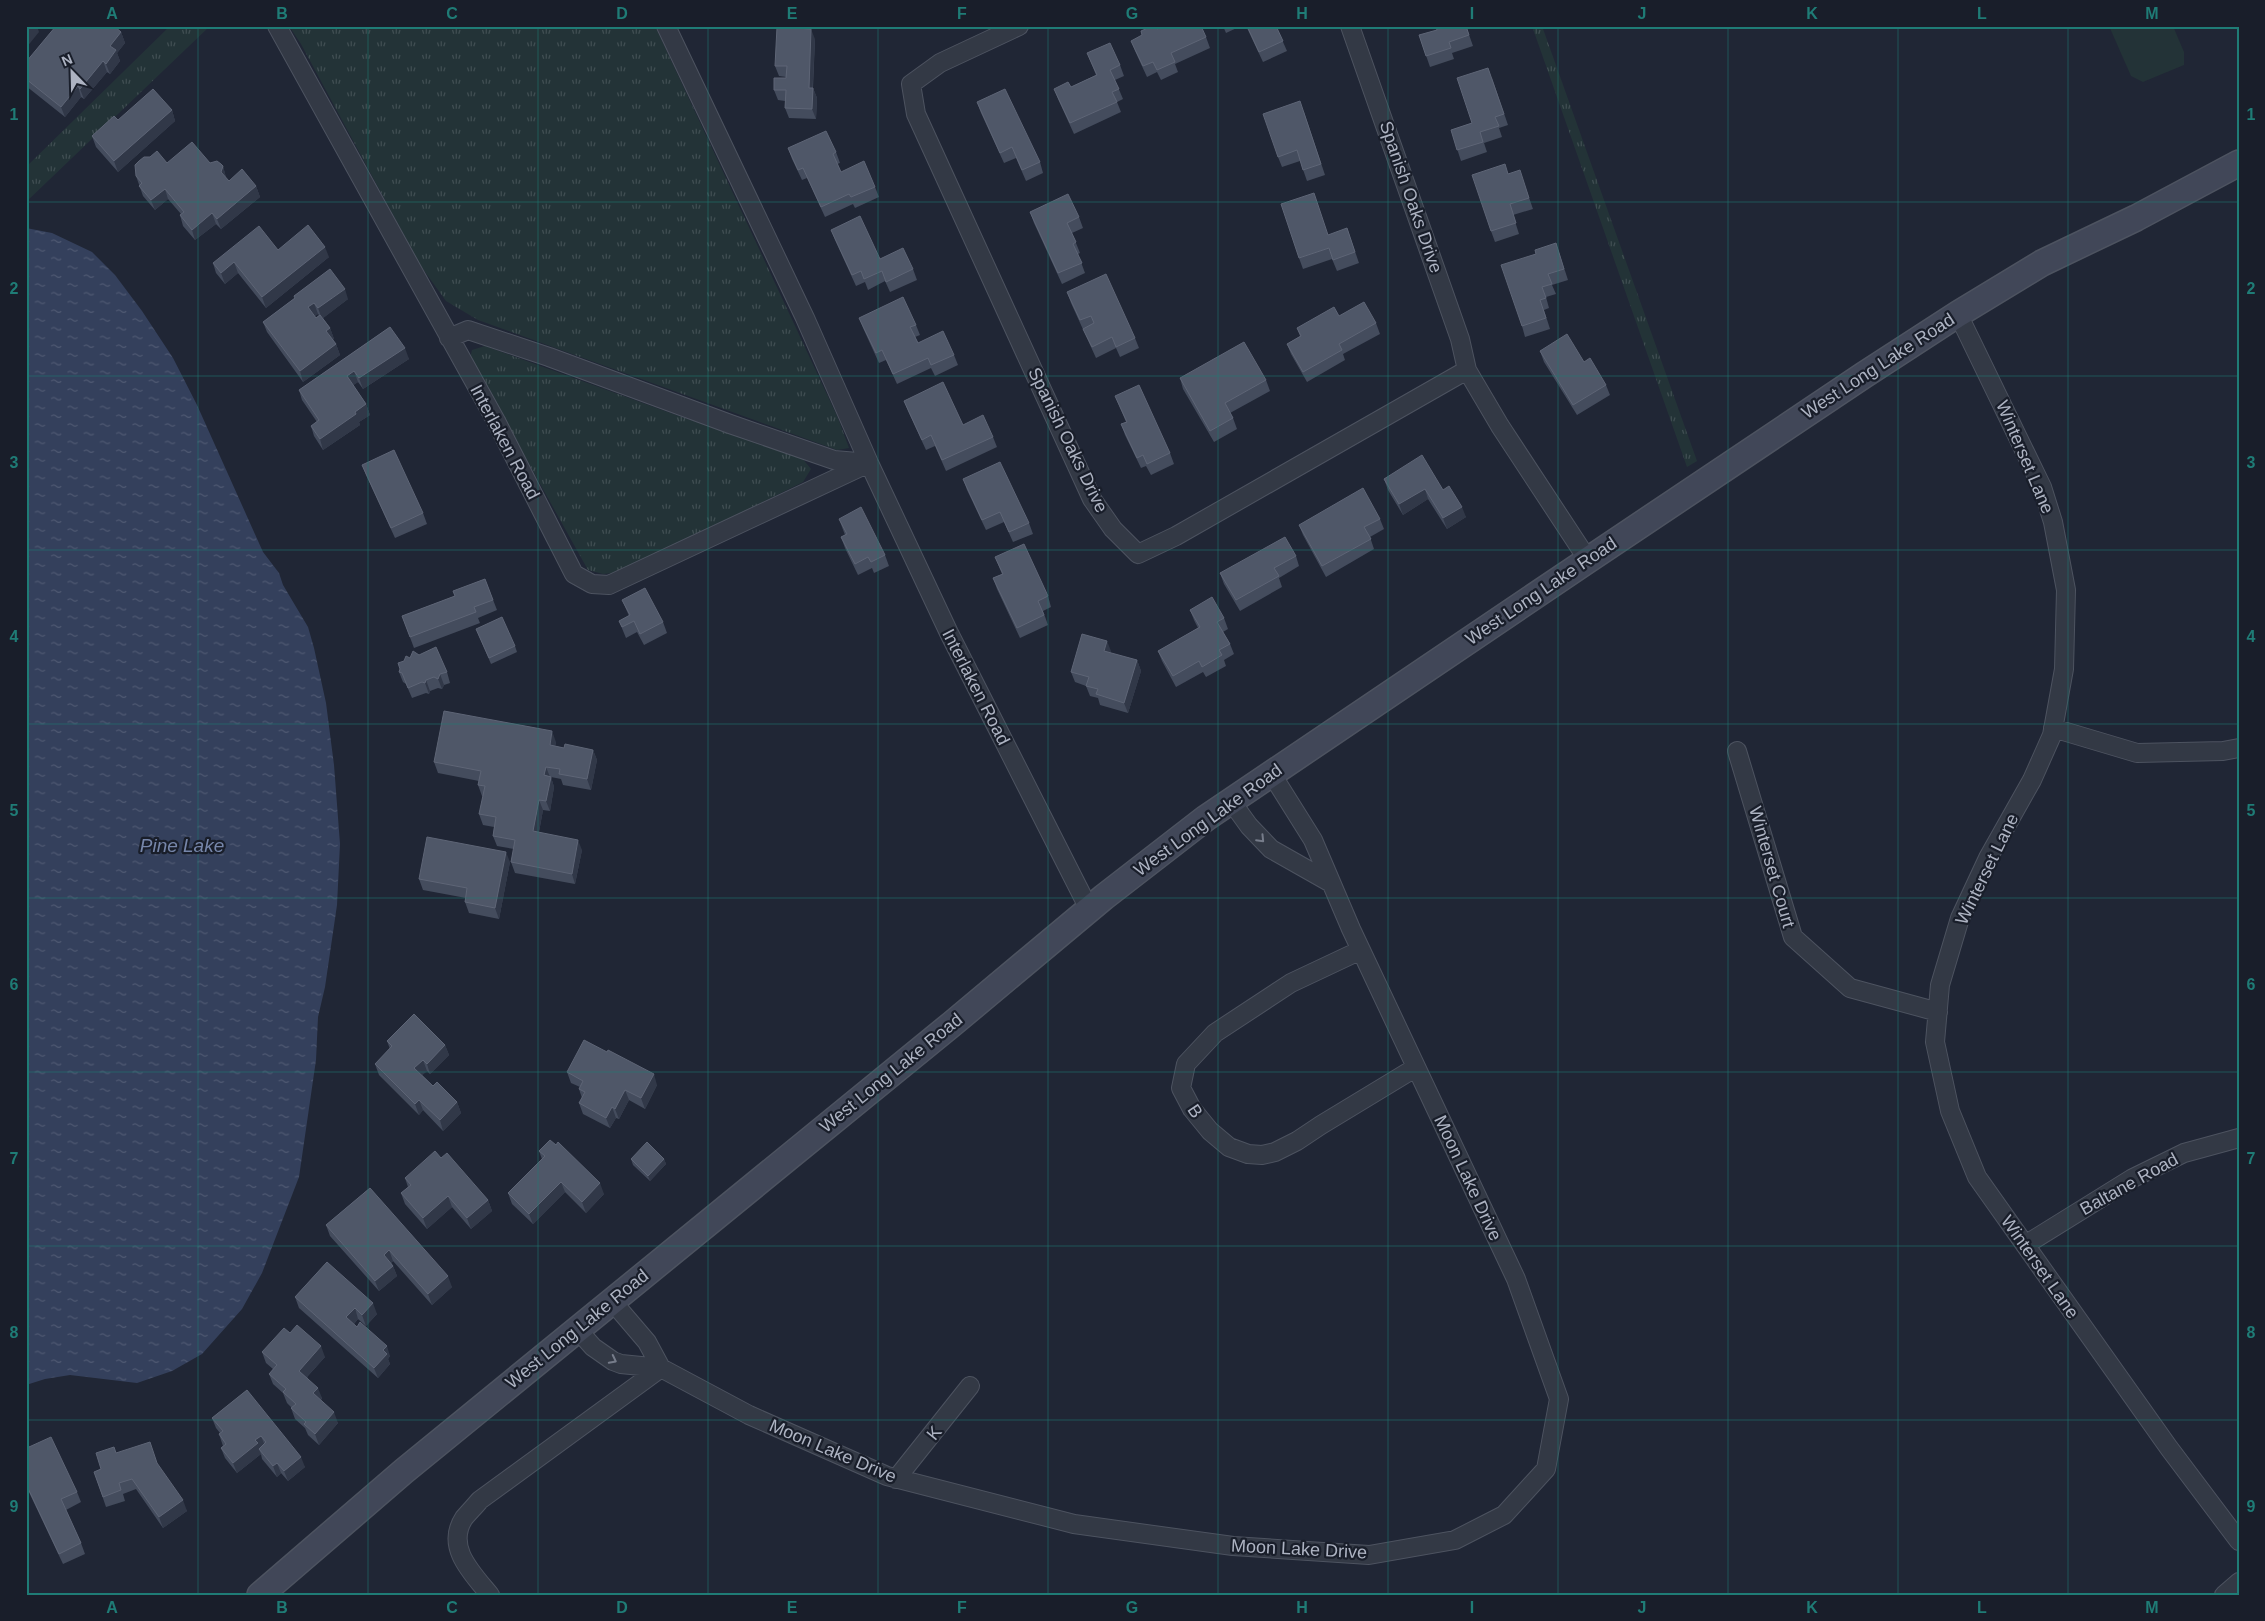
<svg xmlns="http://www.w3.org/2000/svg" width="2265" height="1621" font-family="Helvetica,sans-serif">
<style>
.grass{fill:url(#grass-tufts)}
.pitch{fill:#233337}
.water{fill:url(#water-ripples)}
.lines{fill:none;stroke-linecap:round;stroke-linejoin:round}
.street-casing{stroke:#4d5360;stroke-width:20}
.secondary-casing{stroke:#4d5360;stroke-width:28}
.street{stroke:#333945;stroke-width:18}
.secondary{stroke:#414758;stroke-width:25}
.wall{fill:#444c5d;fill-rule:evenodd}
.shaded-wall{fill:#313848}
.building{fill:#4f5768;stroke:#5e6576}
.oneway{stroke:#767c8a}
.grid{fill:none;stroke:#1f7c76;stroke-width:1;stroke-opacity:0.55}
.labels{text-anchor:middle;dominant-baseline:central;stroke-width:4.5;stroke-linejoin:round;paint-order:stroke}
.street-label{font-size:18px;fill:#adb3c2;stroke:#191e2a}
.water-label{font-size:19px;font-style:italic;fill:#7686aa;stroke:#191e2a}
.neatline{fill:none;stroke:#1f7c76;stroke-width:2}
.grid-label{font-size:16px;text-anchor:middle;font-weight:bold;fill:#1f7c76}
</style>
<defs>
<pattern id="grass-tufts" width="24" height="20" patternUnits="userSpaceOnUse" patternTransform="scale(1.25)"><rect width="24" height="20" fill="#233337"/><path d="M3 7l-1-3M5 7V3M7 7l1-3M15 17l-1-3M17 17v-4M19 17l1-3" fill="none" stroke="#404e52"/></pattern>
<pattern id="water-ripples" width="26" height="14" patternUnits="userSpaceOnUse" patternTransform="scale(1.25)"><rect width="26" height="14" fill="#34405c"/><path d="M2 4q2-2 4 0t4 0M15 11q2-2 4 0t4 0" fill="none" stroke="#4f5972"/></pattern>
</defs>
<rect width="100%" height="100%" fill="#202635"/>
<path class="grass" d="M170 26H210L26 202V167Z
M289 26H655L838 418 849 448 837 450 478 320 446 301 420 265 301 44Z
M1532 26H1542L1697 461 1687 467Z
M485 346 676 415 802 458 811 469 803 482 622 572 603 574 588 570 470 358 472 350Z"/>
<path class="pitch" d="M2109 26H2173L2184 52V65L2143 82 2131 76Z"/>
<path class="water" d="M26 228 52 233 92 252 115 275 142 311 173 358 197 405 263 552 279 573 283 585 308 627 314 648 326 703 334 765 340 844 337 905 325 987 318 1017 316 1060 299 1177 262 1273 242 1309 202 1354 172 1371 137 1383 70 1375 45 1379 26 1385Z"/>
<g class="lines">
<defs>
<path id="street" d="M277 26 496 421 574 574 592 584 609 585 869 463
M666 26 805 318 869 463 949 633 1089 909
M1019 26 940 63 911 84 916 114 1092 499 1113 529 1138 554 1176 536 1467 370
M1350 26 1460 339 1467 370 1500 426 1588 560
M1958 314 2042 487 2053 522 2066 590 2064 669 2052 735 2032 780 1988 858 1960 918 1940 985 1935 1042 1950 1111 1977 1177 2169 1448 2239 1541
M449 338 468 330 549 357 730 424 834 460 869 463
M2053 728 2137 753 2223 751 2239 748
M1737 751 1793 937 1850 988 1938 1012
M1231 801 1249 826 1271 849 1331 883
M1361 950 1291 983 1215 1033 1186 1064 1181 1088 1192 1109 1210 1131 1229 1147 1248 1154 1262 1155 1275 1152 1297 1141 1321 1125 1415 1068
M2025 1245 2133 1178 2184 1153 2239 1138
M612 1301 647 1342 661 1368
M577 1329 593 1347 613 1361 621 1364 661 1368 749 1415 887 1476 1074 1524 1233 1546 1369 1555 1455 1540 1504 1515 1546 1469 1559 1399 1516 1279 1351 929 1313 840 1271 773
M896 1479 970 1386
M490 1595C472 1573 445 1547 464 1518 469 1512 475 1506 480 1500L661 1368
M2224 1595 2239 1582"/>
<path id="secondary" d="M260 1595 404 1471 952 1024 1104 897 1206 818 1588 560 1864 375 1958 314 2042 263 2136 218 2239 163"/>
</defs>
<use href="#street" class="street-casing"/>
<use href="#secondary" class="secondary-casing"/>
<use href="#street" class="street"/>
<use href="#secondary" class="secondary"/>
</g>
<path class="wall" d="M1223 26H1241L1226 33Z
M1246 26H1276L1287 51 1263 62Z
M1466 26 1473 46 1452 53 1454 59 1430 67 1419 35Z
M104 28 121 32 125 43 117 53 120 61 110 74 107 72 84 99 81 97 65 117 26 86V62Z
M1157 29 1206 37 1210 48 1175 64 1178 72 1161 80 1157 72 1147 77 1135 51 1131 41Z
M815 39 813 88 817 98 816 119 789 118 785 108V101L778 100 774 90 786 78V77L779 76 775 66Z
M1087 53 1120 65 1124 76 1115 80 1123 99 1117 102 1121 112 1074 134 1058 99 1054 89 1071 87 1096 75Z
M1492 78 1508 125 1499 128 1502 137 1484 143 1487 152 1461 161 1451 130 1472 123Z
M977 102 1040 162 1043 173 1026 181 1016 158 1004 163 981 113Z
M172 110 175 121 118 172 96 147 92 136Z
M1304 112 1325 175 1307 181 1300 161 1282 167 1278 157Z
M788 148 836 152 840 163 837 164 841 172 875 187 879 197 855 208 853 204 825 217 807 178 802 180 792 159Z
M210 163 223 166 226 178 229 181 256 186 260 197 221 229 216 224 195 240 183 226 180 215 181 214 168 199 155 210 143 196 136 176Z
M1509 173 1523 180 1533 209 1513 215 1519 234 1495 242 1491 231Z
M1030 212 1079 217 1083 228 1072 233 1080 253 1078 254 1085 273 1062 284 1034 223Z
M1347 228 1359 263 1337 271 1332 259 1303 269 1299 258Z
M831 230 880 259 913 269 917 280 890 292 885 281 868 290 865 282 856 286 835 240Z
M1556 243 1568 280 1552 285 1556 294 1546 297 1549 308 1544 310 1550 329 1525 337 1522 326 1536 254Z
M278 250 329 257 266 308 238 273 225 284 216 273 213 263Z
M1067 292 1135 338 1139 348 1120 357 1116 348 1096 358 1071 303Z
M294 296 348 299 323 318 330 328 334 339 332 340 336 344 340 355 303 382 267 332 263 322 295 298ZM318 314 319 315 316 318 315 316Z
M1339 316 1376 323 1380 334 1343 354 1345 360 1307 382 1291 354 1287 344 1300 336 1297 328Z
M859 318 916 325 920 335 915 337 918 343 954 355 958 365 935 376 931 368 897 384 886 360 879 363 863 328Z
M390 327 409 359 363 389 358 382 353 385 366 404 370 415 359 422 360 425 323 450 314 436 311 426 317 422 302 400 299 390Z
M1540 351 1584 362 1606 385 1610 395 1577 415 1544 362Z
M1180 378 1266 380 1270 391 1230 413 1233 418 1237 429 1214 442 1183 389Z
M1115 396 1170 453 1174 464 1151 475 1146 466 1141 468 1125 435 1121 424 1126 422Z
M904 401 993 437 997 447 946 471 935 446 926 450 908 411Z
M362 465 423 513 427 524 395 538 366 475Z
M963 479 1029 523 1033 534 1013 542 1004 522 986 530 967 490Z
M1384 479 1443 490 1466 517 1447 529 1428 499 1403 515 1388 490Z
M839 519 885 555 889 566 874 573 872 568 858 575 845 548 841 537 845 535Z
M1380 519 1384 529 1370 537 1374 549 1326 577 1303 535 1299 525Z
M1296 556 1299 566 1279 578 1282 587 1240 611 1224 584 1220 573Z
M995 557 1048 596 1051 607 1043 611 1048 625 1020 638 997 589 993 578 1002 574Z
M485 579 497 610 478 618 480 623 414 648 402 616 455 596Z
M622 600 663 622 667 633 644 645 637 632 626 638 619 621 629 616Z
M1190 610 1224 618 1228 629 1223 632 1230 644 1234 654 1224 660 1226 666 1206 677 1203 672 1176 687 1162 661 1158 651 1198 628 1194 620Z
M476 629 515 646 517 652 491 664Z
M1111 651 1110 653 1137 660 1141 671 1128 713 1100 705 1098 698 1090 696 1086 686 1075 682 1071 672Z
M400 669 447 672 450 683 444 685 442 689 438 688 430 691 429 694 426 693 412 698 406 684 403 682 399 672Z
M556 742 555 746 564 748 593 750 597 760 591 790 563 785 561 779 551 777 554 787 550 811 543 810 539 832 582 850 575 884 515 873 511 862 514 849 497 846 493 836 494 827 483 825 479 814 483 796H482L478 785 479 781 438 773 434 762Z
M510 862 499 919 469 913 465 902 466 898 423 890 419 879Z
M387 1041 445 1045 449 1055 430 1074 427 1071 422 1075 433 1086 457 1102 461 1113 443 1131 423 1110 419 1115 379 1075 375 1064 390 1049Z
M567 1072 657 1085 645 1109 629 1100 619 1119 616 1118 610 1128 583 1114 579 1103 582 1098 579 1089 580 1087 571 1083Z
M539 1151 604 1194 586 1213 565 1192 533 1224 512 1204 508 1193 542 1159Z
M441 1158 488 1200 492 1211 471 1229 452 1207 427 1229 405 1204 401 1193 408 1187 405 1178Z
M631 1159H664L666 1164 650 1181 633 1165Z
M370 1188 452 1287 432 1305 393 1261 391 1263 393 1266 397 1276 379 1291 330 1236 326 1225Z
M327 1262 377 1314 366 1326 358 1319 354 1324 390 1356 388 1359 390 1364 378 1378 299 1308 295 1297Z
M290 1333 325 1357 307 1377 322 1398 321 1400 338 1423 319 1445 308 1435 305 1428 295 1419 291 1408H292L287 1403 283 1393 273 1384 269 1374 273 1369 266 1363 262 1352Z
M247 1390 305 1467 288 1481 281 1473 277 1477 262 1459 261 1454 237 1473 225 1458 221 1448 223 1446 219 1434 220 1433 216 1428 212 1418Z
M26 1442 29 1447 77 1492 81 1502 66 1510 81 1543 85 1554 63 1564 26 1486Z
M116 1453 157 1464 187 1511 163 1528 136 1489 123 1494 125 1501 106 1507 94 1472 101 1469Z"/>
<path class="shaded-wall" d="M31 26H37L39 32 26 48V33Z
M811 29 815 39 812 98 809 88Z
M121 32 125 43 117 53 120 61 110 74 106 64 110 46Z
M103 61 107 72 84 99 80 89Z
M78 86 81 97 65 117 61 107Z
M813 88 817 98 816 119 812 109Z
M172 110 175 121 118 172 114 161Z
M223 166 226 177 225 182 221 172Z
M256 186 260 197 221 229 217 219Z
M165 189 168 199 155 210 151 200Z
M212 213 216 224 195 240 192 230Z
M325 247 329 257 266 308 262 297Z
M234 262 238 273 225 284 221 273Z
M345 289 348 299 322 319 318 308Z
M314 303 318 314 312 318 308 307Z
M330 328 334 339 330 342 326 331Z
M336 344 340 355 303 382 300 371Z
M405 348 409 359 363 389 359 378Z
M354 371 358 382 351 387 347 376Z
M366 404 370 415 359 422 360 425 323 450 320 439 355 412Z
M1425 489 1428 499 1403 515 1399 504Z
M1462 507 1466 517 1447 529 1443 518Z
M1107 641 1111 651 1108 661 1104 651Z
M1137 660 1141 671 1128 713 1124 703Z
M440 674 444 685 442 689 438 679Z
M426 680 430 691 429 694 425 683Z
M552 731 556 742 554 755 550 745Z
M593 750 597 760 591 790 587 779Z
M546 767 550 777 544 775Z
M551 777 554 787 550 811 546 801Z
M539 800 543 810 537 842 533 831Z
M578 840 582 850 575 884 572 874Z
M506 852 510 862 499 919 495 908Z
M445 1045 449 1055 430 1074 427 1064Z
M423 1060 427 1071 418 1079 414 1068Z
M654 1074 657 1085 645 1109 641 1098Z
M625 1090 629 1100 619 1119 615 1109Z
M419 1100 423 1110 419 1115 415 1104Z
M457 1102 461 1113 443 1131 440 1120Z
M612 1107 616 1118 610 1128 606 1118Z
M664 1159 666 1164 650 1181 648 1176Z
M561 1182 565 1192 533 1224 529 1214Z
M600 1183 604 1194 586 1213 582 1202Z
M448 1196 452 1207 427 1229 423 1218Z
M488 1200 492 1211 471 1229 467 1218Z
M389 1250 393 1261 388 1266 384 1255Z
M393 1266 397 1276 379 1291 375 1281Z
M448 1276 452 1287 432 1305 428 1294Z
M373 1303 377 1314 366 1326 362 1315Z
M355 1308 358 1319 350 1328 346 1317Z
M321 1346 325 1357 303 1381 299 1371Z
M387 1346 390 1356 388 1359 390 1364 378 1378 374 1368 383 1350Z
M318 1388 322 1398 317 1404 313 1393Z
M334 1412 338 1423 319 1445 315 1434Z
M261 1436 265 1446 259 1449 261 1454 237 1473 233 1463 255 1440Z
M301 1457 305 1467 288 1481 284 1471Z
M277 1463 281 1473 277 1477 273 1466Z
M183 1500 187 1511 163 1528 159 1517Z"/>
<path class="building" d="M26 26H31L26 33Z
M56 26H102L104 28 105 26H114L121 32 110 46 116 50 106 64 103 61 80 89 78 86 61 107 26 79V62Z
M1152 26H1156L1157 29 1163 26H1201L1206 37 1171 53 1175 62 1157 70 1153 62 1143 66 1131 41 1142 35 1141 31Z
M1247 26H1276L1283 41 1259 52Z
M1436 26H1466L1469 35 1449 42 1451 48 1426 56 1419 35 1437 30Z
M777 27 811 29 809 88H813L812 109 785 108 786 90H774V78H786L787 66H775Z
M1110 43 1120 65 1110 70 1119 89 1112 92 1117 102 1070 123 1054 89 1068 82 1071 87 1097 75 1087 53Z
M1488 68 1504 114 1495 117 1499 126 1480 132 1483 142 1457 150 1451 130 1472 123 1457 78Z
M153 89 172 110 114 161 92 136 114 116 118 120Z
M1005 89 1040 162 1022 170 1012 147 1000 153 977 102Z
M1300 101 1321 164 1303 170 1297 150 1278 157 1263 114Z
M826 131 836 152 833 154 841 172 864 161 875 187 851 197 849 194 821 207 803 168 798 170 788 148Z
M192 142 210 163 217 161 221 164 223 166 221 172 229 181 242 169 256 186 217 219 212 213 192 230 180 215 184 212 165 189 151 200 139 186 142 183 136 176 135 165 139 161 144 157H150L157 151 167 163Z
M1505 164 1508 174 1520 170 1529 198 1510 204 1516 223 1491 231 1472 175Z
M1314 193 1328 235 1347 228 1355 252 1333 260 1329 248 1299 258 1281 204Z
M1068 194 1079 217 1067 223 1076 242 1073 244 1082 263 1058 273 1030 212Z
M860 216 880 259 903 248 913 269 886 282 882 271 864 279 861 271 852 275 831 230Z
M308 225 325 247 262 297 234 262 221 273 213 263 259 226 278 250Z
M1556 243 1564 269 1548 274 1552 284 1542 287 1546 298 1540 300 1546 318 1522 326 1501 265 1536 254 1535 250Z
M330 269 345 289 318 308 314 303 308 307 316 318 320 315 330 328 326 331 336 344 300 371 263 322 295 298 294 296Z
M1106 274 1135 338 1116 347 1112 337 1092 347 1083 329 1094 323 1091 316 1080 320 1067 292Z
M903 297 916 325 910 327 918 343 943 331 954 355 931 365 928 358 893 374 882 350 876 353 859 318Z
M1364 302 1376 323 1339 344 1342 350 1303 372 1287 344 1301 336 1297 328 1334 307 1339 316Z
M390 327 405 348 359 378 354 371 347 376 366 404 355 412 356 414 320 439 311 426 319 420 299 390Z
M1567 334 1584 362 1590 358 1606 385 1573 405 1540 351Z
M1244 342 1266 380 1225 403 1233 418 1210 431 1180 378Z
M943 382 963 425 983 415 993 437 942 460 931 435 922 440 904 401Z
M1139 385 1170 453 1147 464 1143 455 1137 458 1121 424 1127 422 1115 396Z
M394 450 423 513 391 528 362 465Z
M1422 455 1443 490 1449 486 1462 507 1443 518 1425 489 1399 504 1384 479Z
M1000 462 1029 523 1009 532 1000 512 982 520 963 479Z
M1363 488 1380 519 1364 527 1371 539 1322 566 1299 525Z
M861 507 885 555 871 562 868 557 855 564 841 537 847 534 839 519Z
M1285 537 1296 556 1274 568 1279 576 1236 600 1220 573Z
M1024 544 1048 596 1038 601 1044 615 1017 628 993 578 1003 574 995 557Z
M485 579 493 600 474 607 476 612 410 637 402 616 455 596 453 591Z
M645 588 663 622 640 634 634 621 622 627 619 621 630 615 622 600Z
M1212 597 1224 618 1217 622 1230 644 1219 650 1222 655 1202 667 1199 661 1173 676 1158 651 1200 627 1190 610Z
M502 617 515 646 489 658 476 629Z
M1082 634 1107 641 1104 651 1137 660 1124 703 1096 694 1098 689 1086 686 1089 677 1071 672Z
M436 647 447 672 440 674 438 679 434 677 426 680 425 683 422 682 408 688 402 673 399 672 400 669 398 663 404 661 406 656 410 658 413 651 419 655Z
M444 711 552 731 550 745 564 748 565 744 593 750 587 779 559 774 560 769 546 767 544 775 551 777 546 801 539 800 533 831 578 840 572 874 511 862 515 840 493 836 496 817 479 814 485 786 478 785 481 771 434 762Z
M427 837 506 852 495 908 465 902 467 888 419 879Z
M414 1014 445 1045 427 1064 423 1060 414 1068 433 1086 437 1082 457 1102 440 1120 419 1100 415 1104 375 1064 392 1046 387 1041Z
M584 1040 607 1052 608 1050 654 1074 641 1098 625 1090 615 1109 612 1107 606 1118 579 1103 585 1092 579 1089 583 1081 567 1072Z
M550 1140 556 1145 558 1142 600 1183 582 1202 561 1182 529 1214 508 1193 545 1156 539 1151Z
M647 1142 664 1159 648 1176 631 1159Z
M435 1151 441 1158 447 1153 488 1200 467 1218 448 1196 423 1218 401 1193 411 1185 405 1178Z
M370 1188 448 1276 428 1294 389 1250 384 1255 393 1266 375 1281 326 1225Z
M327 1262 373 1303 362 1315 355 1308 346 1317 357 1327 360 1322 387 1346 383 1350 387 1354 374 1368 295 1297Z
M297 1325 321 1346 299 1371 318 1388 313 1393 334 1412 315 1434 304 1424 306 1422 291 1408 296 1404 283 1392 286 1389 269 1374 277 1365 262 1352 284 1328 290 1333Z
M247 1390 301 1457 284 1471 277 1463 273 1466 259 1449 266 1442 261 1436 255 1440 258 1443 233 1463 221 1448 226 1444 219 1434 223 1431 212 1418Z
M51 1437 77 1492 61 1499 81 1543 59 1554 26 1484V1442H27L29 1447Z
M150 1442 157 1463 183 1500 159 1517 132 1479 119 1483 121 1490 103 1497 94 1472 101 1469 96 1453 114 1447 116 1453Z"/>
<defs><path id="oneway-chevron" d="M-2-3.5L2.5 0L-2 3.5" fill="none" stroke-width="1.6" stroke-linecap="round" stroke-linejoin="round" transform="scale(1.25)"/></defs>
<g class="oneway">
<use href="#oneway-chevron" transform="translate(1261 839) rotate(46)"/>
<use href="#oneway-chevron" transform="translate(613 1360) rotate(27)"/>
</g>
<path class="grid" d="M198 26V1595M368 26V1595M538 26V1595M708 26V1595M878 26V1595M1048 26V1595M1218 26V1595M1388 26V1595M1558 26V1595M1728 26V1595M1898 26V1595M2068 26V1595M26 202H2239M26 376H2239M26 550H2239M26 724H2239M26 898H2239M26 1072H2239M26 1246H2239M26 1420H2239"/>
<g class="labels">
<g class="street-label">
<text transform="translate(1411 197) rotate(71)">Spanish Oaks Drive</text>
<text transform="translate(1878 366) rotate(-33)">West Long Lake Road</text>
<text transform="translate(1068 440) rotate(64)">Spanish Oaks Drive</text>
<text transform="translate(505 442) rotate(62)">Interlaken Road</text>
<text transform="translate(2025 457) rotate(67)">Winterset Lane</text>
<text transform="translate(1541 591) rotate(-34)">West Long Lake Road</text>
<text transform="translate(976 687) rotate(63)">Interlaken Road</text>
<text transform="translate(1208 820) rotate(-36)">West Long Lake Road</text>
<text transform="translate(1772 867) rotate(74)">Winterset Court</text>
<text transform="translate(1987 869) rotate(-64)">Winterset Lane</text>
<text transform="translate(891 1073) rotate(-39)">West Long Lake Road</text>
<text transform="translate(1195 1111) rotate(56)">B</text>
<text transform="translate(1468 1178) rotate(65)">Moon Lake Drive</text>
<text transform="translate(2129 1184) rotate(-29)">Baltane Road</text>
<text transform="translate(2040 1267) rotate(55)">Winterset Lane</text>
<text transform="translate(577 1329) rotate(-39)">West Long Lake Road</text>
<text transform="translate(934 1433) rotate(-51)">K</text>
<text transform="translate(833 1451) rotate(23)">Moon Lake Drive</text>
<text transform="translate(1299 1549) rotate(3)">Moon Lake Drive</text>
</g>
<g class="water-label">
<text x="182" y="845">Pine Lake</text>
</g>
</g>
<rect width="2265" height="1621" fill="none" stroke="#191e2a" stroke-width="55"/>
<g transform="translate(72 72) rotate(337)" stroke="#191e2a" stroke-width="4" paint-order="stroke">
<path d="M0-4L9 19L0 12L-9 19Z" fill="#adb3c2"/>
<text y="-8" font-size="14" font-weight="bold" text-anchor="middle" fill="#adb3c2">N</text>
</g>
<rect x="28" y="28" width="2210" height="1566" class="neatline"/>
<g class="grid-label">
<text x="112" y="19">A</text>
<text x="282" y="19">B</text>
<text x="452" y="19">C</text>
<text x="622" y="19">D</text>
<text x="792" y="19">E</text>
<text x="962" y="19">F</text>
<text x="1132" y="19">G</text>
<text x="1302" y="19">H</text>
<text x="1472" y="19">I</text>
<text x="1642" y="19">J</text>
<text x="1812" y="19">K</text>
<text x="1982" y="19">L</text>
<text x="2152" y="19">M</text>
<text x="14" y="120">1</text>
<text x="2251" y="120">1</text>
<text x="14" y="294">2</text>
<text x="2251" y="294">2</text>
<text x="14" y="468">3</text>
<text x="2251" y="468">3</text>
<text x="14" y="642">4</text>
<text x="2251" y="642">4</text>
<text x="14" y="816">5</text>
<text x="2251" y="816">5</text>
<text x="14" y="990">6</text>
<text x="2251" y="990">6</text>
<text x="14" y="1164">7</text>
<text x="2251" y="1164">7</text>
<text x="14" y="1338">8</text>
<text x="2251" y="1338">8</text>
<text x="14" y="1512">9</text>
<text x="2251" y="1512">9</text>
<text x="112" y="1613">A</text>
<text x="282" y="1613">B</text>
<text x="452" y="1613">C</text>
<text x="622" y="1613">D</text>
<text x="792" y="1613">E</text>
<text x="962" y="1613">F</text>
<text x="1132" y="1613">G</text>
<text x="1302" y="1613">H</text>
<text x="1472" y="1613">I</text>
<text x="1642" y="1613">J</text>
<text x="1812" y="1613">K</text>
<text x="1982" y="1613">L</text>
<text x="2152" y="1613">M</text>
</g>
</svg>
